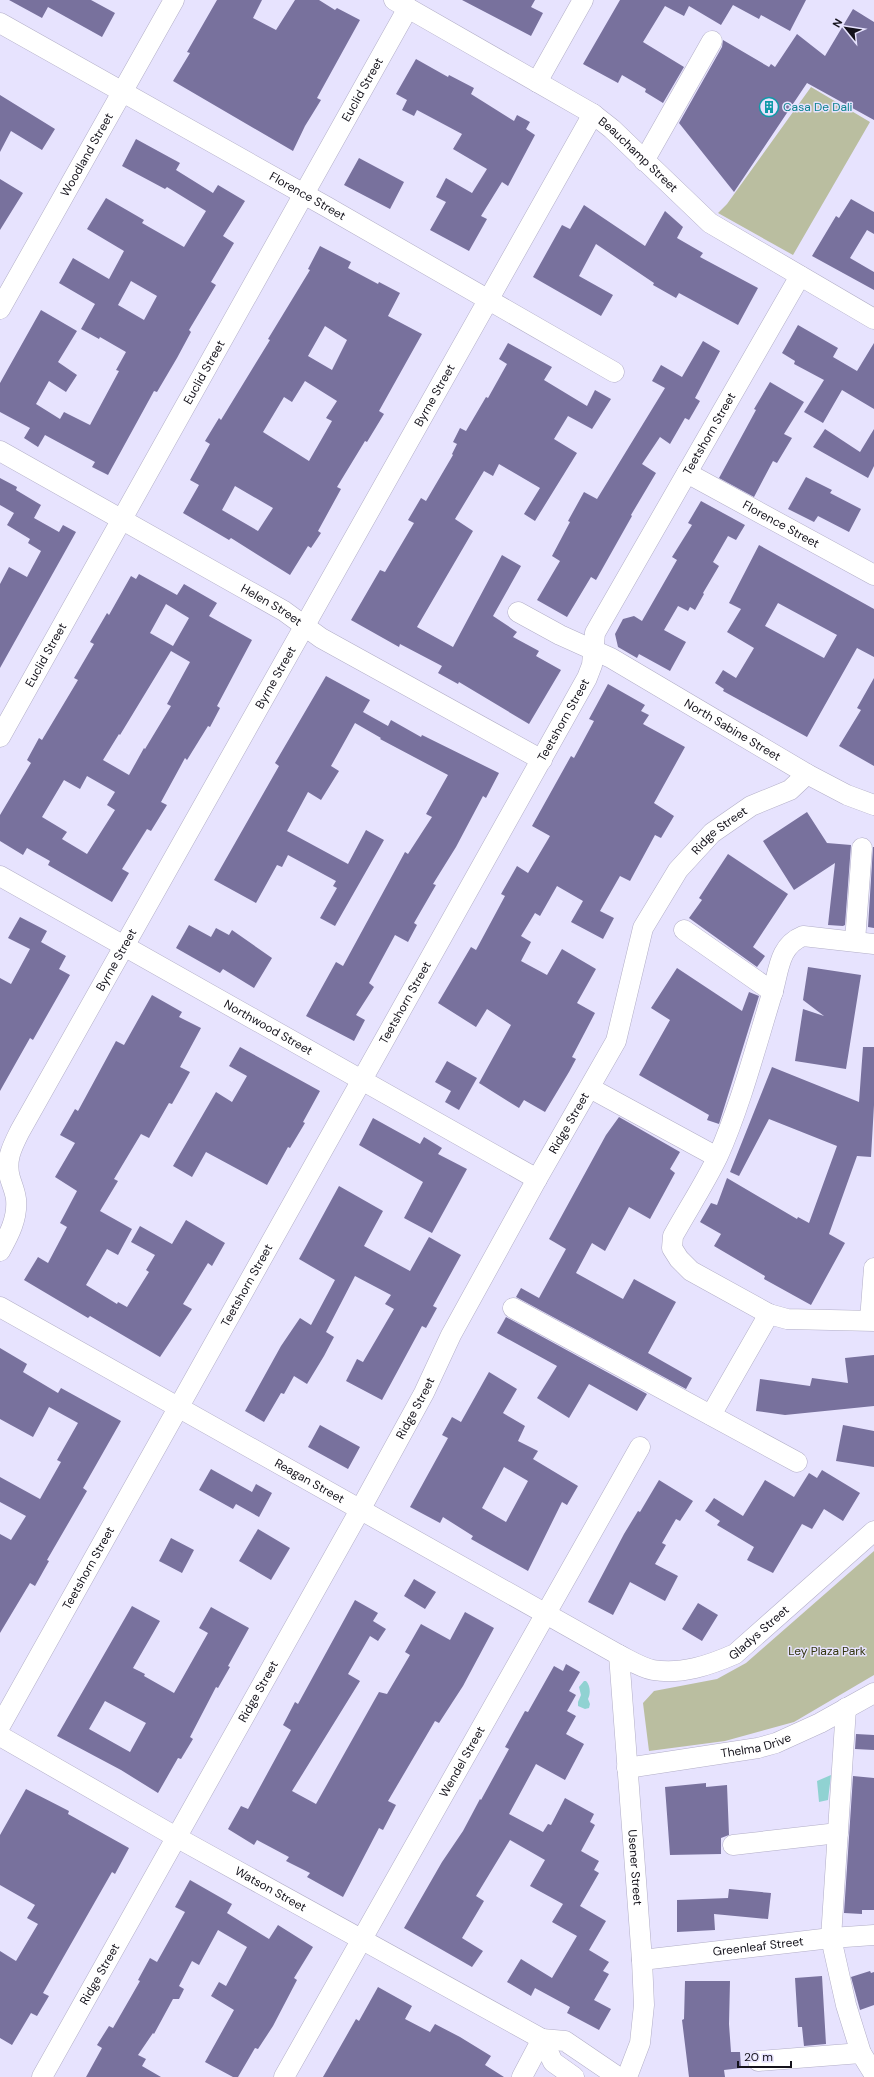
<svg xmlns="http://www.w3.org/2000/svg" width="874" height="2077" font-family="'DM Sans',sans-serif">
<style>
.green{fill:#babea0}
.water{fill:#90d2d2}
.building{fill:#78719d;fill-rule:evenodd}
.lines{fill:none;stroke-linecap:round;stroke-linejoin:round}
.minor-casing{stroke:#b2aec7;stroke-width:21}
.minor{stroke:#fff;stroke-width:20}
.labels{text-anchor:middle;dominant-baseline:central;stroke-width:3;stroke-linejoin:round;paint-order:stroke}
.street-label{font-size:12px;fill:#14121b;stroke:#e7e3fe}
.culture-label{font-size:12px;fill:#0d838f;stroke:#e7e3fe;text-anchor:start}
.park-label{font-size:12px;fill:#32350e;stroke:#e7e3fe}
</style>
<rect width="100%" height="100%" fill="#e7e3fe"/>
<path class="green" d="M811 87 870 122 793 255 718 213 727 204Z
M874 1551V1675L794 1722 725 1741 649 1751 643 1703 654 1691 717 1679 746 1663Z"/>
<path class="water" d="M584 1681H586C590 1685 591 1693 588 1699L590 1704 589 1708 585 1709 578 1706V1702L581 1695 579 1687Z
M831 1775 828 1800 819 1802 817 1781Z"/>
<path class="building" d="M9 0H91L115 13 102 37 48 7 42 18Z
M217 0H262L253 18 276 30 295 0H319L335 10 337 8 360 20 317 98 321 100 305 126 293 151 173 81 190 53 187 52Z
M462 0H535L531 7 543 13 531 36Z
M620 0H806L790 31 761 15 759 19 733 5 721 25 689 6 684 16 665 6 643 42 684 67 663 103 645 92 646 89 622 75 618 83 583 64Z
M853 9 874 22V120L807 83 734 192 679 123 722 47 723 40 769 67 771 64 775 67 797 34 825 56Z
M416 59 448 77 449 75 474 88 471 94 514 121 517 115 530 122 526 129 535 135 508 186 502 182 481 216 487 219 469 251 430 230 446 202 436 197 446 178 472 193 487 169 453 149 462 134 417 110 414 116 402 110 407 100 396 94Z
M0 95 55 129 42 150 11 131 0 152Z
M136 139 180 163 176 170 213 193 218 185 245 201 223 236 234 243 211 282 216 285 189 330 191 332 177 358 157 392 154 391 108 475 92 467 95 462 45 435 38 447 24 438 30 428 0 412V383L41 310 77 331 58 362 77 375 66 392 49 381 36 404 60 419 64 412 90 425 119 371 116 370 126 352 100 337 99 339 81 329 95 304 59 283 73 258 109 279 124 251 87 229 106 198 144 220 142 223 184 247 206 211 167 187 165 189 122 166ZM131 281 157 296 144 320 118 305Z
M359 158 404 182 390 209 344 185Z
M0 179 23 193 0 230Z
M851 199 874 212V234L867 230 850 258 874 272V290L812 256 836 216 839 218Z
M584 205 645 246 665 211 683 227 677 238 703 253 700 257 758 288 738 325 679 293 676 298 653 285 654 283 596 244 579 276 613 295 601 316 533 277 562 225 570 229Z
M320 246 351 262 348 268 378 284 379 282 400 293 388 316 422 334 379 411 384 414 367 442 365 441 337 487 341 489 318 531 321 533 311 548 308 546 290 575 231 538 229 540 183 513 199 485 190 480 210 444 205 441 219 418 221 420 270 340 268 339 310 270 308 269ZM325 326 347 340 332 370 308 356ZM305 381 337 401 326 418 332 421 309 461 263 432 284 397 292 402ZM235 486 273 508 258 531 222 510Z
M798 325 838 348 833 357 857 371 874 343V409L842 390 823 423 804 412 824 380 794 364 795 361 782 353Z
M703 341 720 351 695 398 700 401 689 420 685 418 670 444 660 437 642 464 656 473 631 515 632 516 596 580 591 577 567 617 537 600 560 561 552 556 570 522 568 521 584 492 597 499 665 388 652 381 661 365 682 377Z
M508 343 552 367 544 380 587 406 595 390 611 399 592 429 568 416 554 439 577 453 535 521 524 514 540 488 499 464 493 476 484 471 455 519 473 531 417 627 453 647 502 555 521 566 493 616 517 632 513 637 539 651 536 656 561 670 529 724 459 682 458 684 438 673 442 666 400 644 399 647 351 620 380 570 385 572 414 523 408 520 421 498 426 501 453 455 452 454 457 444 453 442 460 428 466 431 486 397 488 398 507 364 499 359Z
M770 382 804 402 784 434 792 438 777 463 773 461 754 497 719 478 756 410 754 409Z
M825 429 860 452 874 429V466L868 478 813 447Z
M806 477 832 490 830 493 861 509 849 532 818 516 814 522 788 509Z
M0 478 17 487 16 490 41 505 34 518 59 532 63 525 76 532 0 668V584L9 567 27 577 41 551 28 543 30 539 7 525 14 513 0 505Z
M701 501 745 525 736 540 728 536 713 562 719 566 703 593 704 594 695 610 690 607 688 611 678 606 664 630 686 642 670 671 639 654 637 658 618 647 615 634 623 619 634 616 642 621 677 560 672 557 692 525 688 523Z
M759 545 874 609V657L857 648 807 737 723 691 724 689 715 683 723 670 736 678 754 648 727 632 741 609 729 603ZM778 603 837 635 824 658 765 626Z
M139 574 177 595 184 584 217 603 209 616 252 640 217 706 220 708 210 727 208 726 187 760 185 758 161 802 167 805 151 831 147 829 122 869 129 873 112 902 48 865 50 861 27 848 23 855 0 841V815L31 763 27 760 39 738 42 740 78 680 74 678 94 644 90 642 107 613 109 615 131 576 136 579ZM166 604 189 618 173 646 150 633ZM171 651 190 662 167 704 171 706 145 749 144 748 129 775 103 760 119 734 120 735ZM87 776 115 792 107 805 115 810 87 854 62 839 67 832 42 817 64 780 80 789Z
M326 676 370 700 363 712 388 726 391 720 421 737 422 735 499 773 486 798 483 796 456 847 433 884 436 885 414 923 417 925 408 942 395 935 369 983 374 987 356 1015 365 1020 354 1041 306 1016 336 962 343 966 405 852 408 854 432 817 426 814 448 775 380 739 381 738 355 723 331 766 339 771 321 800 308 792 287 831 348 864 366 830 384 840 335 926 320 918 337 888 333 886 336 881 288 855 282 867 277 865 256 903 214 880 279 766 275 763Z
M874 678V766L839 746 861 710 857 708Z
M608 684 645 705 641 711 649 715 643 724 685 747 654 803 674 816 661 838 655 835 630 881 620 876 600 911 614 918 603 939 571 922 583 901 557 886 540 916 535 913 521 936 531 942 521 961 547 975 562 949 596 969 577 1003 595 1013 572 1057 576 1059 569 1072 545 1112 524 1100 519 1108 479 1083 511 1025 487 1009 476 1027 438 1003 471 947 476 950 505 896 501 894 517 866 528 873 550 836 532 826 571 756 574 758 594 721 589 719Z
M807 812 827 843 851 845 845 925 843 926 828 925 835 863 794 890 763 841Z
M873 847H874V928L868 927Z
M728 854 788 894 753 947 765 956 757 967 689 918 702 900 699 898Z
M20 917 47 931 41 942 66 956 59 969 70 975 33 1040 30 1038 0 1091V978L11 984 30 949 8 938Z
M189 925 211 937 216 928 229 935 232 930 272 958 254 988 223 969 220 973 176 948Z
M808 967 861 975 846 1069 795 1061 803 1009 824 1016 803 1000Z
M677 968 742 1011 749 992 759 996 719 1124 707 1120 709 1115 639 1075 670 1020 651 1008Z
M152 995 182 1012 179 1017 201 1028 180 1067 190 1072 172 1104 169 1103 149 1138 141 1134 114 1179 118 1181 100 1211 132 1229 118 1255 107 1249 86 1285 117 1304 118 1302 127 1307 149 1272 146 1270 155 1255 131 1242 140 1226 172 1244 186 1220 225 1243 212 1266 208 1263 183 1304 192 1309 160 1357 90 1316 88 1318 24 1280 38 1257 48 1263 67 1227 60 1223 77 1191 55 1177 75 1143 60 1135 75 1109 78 1111 116 1041 124 1045Z
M240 1047 320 1091 303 1122 305 1123 290 1148 288 1147 267 1185 206 1152 192 1177 173 1166 216 1092 232 1102 247 1076 229 1066Z
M863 1047H874V1105L871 1157 857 1156 829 1234 845 1243 811 1305 764 1279 765 1276 714 1246 721 1234 700 1222 711 1203 717 1205 727 1178 797 1219 798 1217 809 1223 837 1146 769 1119 739 1176 730 1172 772 1067 859 1102Z
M447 1061 477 1078 459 1110 445 1102 451 1091 435 1082Z
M619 1117 680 1152 670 1169 675 1173 650 1219 629 1207 605 1251 592 1243 576 1273 623 1299 634 1279 676 1302 648 1353 692 1378 686 1389 516 1297 521 1288 539 1298 566 1249 549 1239 606 1135Z
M373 1118 420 1144 424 1137 442 1148 438 1154 467 1169 432 1233 404 1218 423 1182 359 1145Z
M339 1186 383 1211 364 1246 410 1271 429 1237 461 1255 433 1306 437 1308 426 1328 422 1326 382 1400 346 1381 357 1359 363 1362 394 1309 385 1304 391 1295 355 1276 326 1332 334 1337 324 1356 307 1384 294 1376 284 1394 281 1393 264 1422 245 1411 281 1346 300 1318 311 1325 335 1280 299 1259Z
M506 1317 647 1394 637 1411 589 1384 569 1418 537 1398 557 1366 497 1333Z
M0 1348 27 1364 23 1372 58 1393 61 1388 121 1421 83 1488 87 1491 47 1560 49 1561 35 1586 30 1583 0 1633V1534L11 1540 26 1516 0 1502V1477L40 1499 61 1462 57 1460 78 1423 49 1407 33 1437 0 1419Z
M874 1355V1406L785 1415 756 1411 760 1379 810 1386 812 1378 848 1383 845 1358Z
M489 1372 517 1389 503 1413 525 1426 518 1441 538 1451 533 1459 578 1486 567 1505 562 1502 528 1571 471 1539 473 1536 443 1517 440 1523 410 1507 448 1438 442 1435 452 1417 461 1422ZM504 1467 528 1481 506 1522 482 1508Z
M320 1425 360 1447 348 1469 308 1447Z
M843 1425 874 1431V1467L836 1461Z
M211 1469 252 1492 256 1484 272 1493 259 1517 236 1504 233 1509 199 1490Z
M822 1470 860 1493 843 1521 824 1509 812 1529 802 1524 773 1573 747 1560 754 1547 717 1525 720 1521 705 1511 714 1498 743 1516 765 1480 794 1497 809 1473 817 1478Z
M659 1480 693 1501 680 1521 676 1519 662 1543 666 1545 655 1564 678 1576 665 1601 630 1582 613 1615 588 1602 624 1534 638 1511 640 1512Z
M258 1529 290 1548 271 1580 239 1561Z
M171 1538 194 1550 182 1573 159 1561Z
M414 1579 436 1592 425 1609 404 1596Z
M355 1600 378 1613 373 1621 386 1629 378 1641 370 1636 348 1674 360 1681 292 1791 316 1804 379 1692 387 1694 410 1655 405 1652 421 1624 450 1640 465 1612 494 1628 463 1686 439 1723 435 1721 388 1801 396 1805 383 1830 379 1828 343 1897 307 1877 310 1873 286 1861 289 1857 257 1840 254 1845 228 1829 241 1806 248 1809 291 1730 283 1725 295 1702 298 1704Z
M698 1603 718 1615 702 1641 682 1629Z
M132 1606 160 1621 133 1668 145 1674 144 1676 174 1693 208 1633 199 1628 211 1607 249 1628 228 1666 230 1667 218 1688 216 1687 190 1737 193 1739 181 1759 178 1758 158 1793 121 1770 57 1736ZM105 1701 146 1723 130 1752 89 1729Z
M566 1664 580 1672 569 1691 576 1695 567 1711 576 1716 566 1734 584 1744 565 1780 536 1764 509 1814 543 1832 548 1824 551 1825 565 1798 594 1814 590 1822 595 1825 581 1851 599 1861 594 1870 599 1873 580 1906 606 1921 589 1950 609 1962 603 1971 609 1974 594 2000 611 2009 599 2030 567 2013 570 2007 535 1988 531 1996 507 1982 521 1959 552 1978 577 1936 552 1922 563 1904 530 1886 545 1860 510 1840 476 1896 484 1901 462 1938 483 1951 472 1967 404 1928 442 1862 463 1831 480 1799 481 1800 509 1749 505 1747 525 1711 528 1712 554 1666 563 1671Z
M856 1734 874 1735V1750L855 1749Z
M853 1776 874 1778V1910H862V1914L844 1913Z
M706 1783V1787L727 1785 729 1835 721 1838V1854L670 1855 665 1787Z
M26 1789 69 1811 68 1814 129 1848 115 1874 112 1872 43 1993 49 1996 37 2016 31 2013 12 2045 0 2038V1951L16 1961 38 1924 27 1918 35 1905 0 1885V1835Z
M190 1880 232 1904 227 1913 269 1939 278 1925 313 1947 294 1978 297 1980 273 2026 258 2049 255 2048 238 2077H233L205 2062 234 2010 211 1996 219 1982 226 1986 247 1947 218 1930 199 1965 192 1961 179 1986 184 1989 179 1999H173L154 2034 153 2033 138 2055 146 2059 142 2066 161 2077H86L102 2048 97 2045 109 2026 113 2028 140 1981 138 1980 150 1958 157 1962 185 1912 175 1907Z
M729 1889 771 1893 768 1919 714 1914 715 1930 677 1932V1900L728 1898Z
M870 1971 871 1973 874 1972V2005L860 2010 851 1977Z
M822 1976 826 2044 804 2046 802 2027H798L795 1978Z
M685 1981H730L729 2024 731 2052H740L741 2068 724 2070 725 2077H689L682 2020 684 2019Z
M378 1987 412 2006 405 2019 430 2032 435 2024 460 2037 491 2056 485 2065 504 2077H323L356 2019 359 2021Z"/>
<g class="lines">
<defs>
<g id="minor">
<path id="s1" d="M394 0 593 114 612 129 710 223 874 319"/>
<path id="s2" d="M0 23 327 207 614 372"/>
<path d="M537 82 583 0"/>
<path d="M644 161 712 41"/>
<path id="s3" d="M0 309 174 0"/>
<path id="s4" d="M0 451 284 611 321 638 542 760"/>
<path id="s5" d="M687 473 874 575"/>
<path id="s6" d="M518 612 560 635 611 658 807 774 847 795 874 805"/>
<path id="s7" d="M0 737 408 8"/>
<path id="s8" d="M0 876 537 1179"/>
<path d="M684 930 773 992"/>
<path d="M855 941 862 848"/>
<path d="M874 944 803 936C778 946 779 972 772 994 756 1046 740 1107 718 1156 705 1183 688 1209 673 1236L672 1248 679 1259 691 1271 769 1314 787 1319 874 1321"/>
<path d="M590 1088 717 1157"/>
<path id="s9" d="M0 1251C9 1235 18 1218 16 1199 15 1191 12 1185 10 1178 5 1160 12 1147 20 1131L593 114"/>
<path id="s10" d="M0 1307 619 1655C629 1660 642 1668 653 1670 681 1675 710 1665 735 1654L874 1531"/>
<path d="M513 1308 797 1462"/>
<path d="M870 1320 874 1268"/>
<path d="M711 1415 769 1314"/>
<path id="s11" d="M619 1655 642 1960 644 2005 640 2043 627 2077"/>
<path d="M846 1708 831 1938 846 2005 861 2053 874 2074"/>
<path id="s12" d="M0 1726 587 678 592 665 595 633 800 276"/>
<path id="s13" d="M0 1736 176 1837 542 2039 565 2041 618 2077"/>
<path id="s14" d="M627 1768 758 1748 776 1743 820 1723 874 1693"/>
<path d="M733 1845 838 1833"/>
<path id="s15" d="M642 1960 831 1938 874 1935"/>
<path d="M542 2039 553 2062 574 2077"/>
<path d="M758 2061 861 2053"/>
<path id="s16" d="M42 2077 360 1510 424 1393 451 1335 537 1179 616 1041 643 928 678 870 712 833 751 806 790 790 807 774"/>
<path id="s17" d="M284 2077 640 1447"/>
<path d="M522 2077 542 2039"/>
</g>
</defs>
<use href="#minor" class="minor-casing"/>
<use href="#minor" class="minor"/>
</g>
<defs>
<symbol id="building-ring" viewBox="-11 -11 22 22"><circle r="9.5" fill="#e7e3fe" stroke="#0f9aa8" stroke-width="1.5"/><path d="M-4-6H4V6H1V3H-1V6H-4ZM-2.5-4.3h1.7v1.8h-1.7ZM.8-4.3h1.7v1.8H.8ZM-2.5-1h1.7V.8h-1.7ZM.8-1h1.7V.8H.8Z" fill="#0f9aa8"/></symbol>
</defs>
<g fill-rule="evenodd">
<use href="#building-ring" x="758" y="96" width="22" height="22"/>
</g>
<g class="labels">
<g class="street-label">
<text stroke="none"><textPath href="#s7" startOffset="742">Euclid Street</textPath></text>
<text stroke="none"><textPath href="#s3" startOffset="177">Woodland Street</textPath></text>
<text stroke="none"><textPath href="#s1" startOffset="290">Beauchamp Street</textPath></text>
<text stroke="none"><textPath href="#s2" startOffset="353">Florence Street</textPath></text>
<text stroke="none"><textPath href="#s7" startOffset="418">Euclid Street</textPath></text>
<text stroke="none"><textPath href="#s9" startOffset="971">Byrne Street</textPath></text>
<text stroke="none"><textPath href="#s12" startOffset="1477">Teetshorn Street</textPath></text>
<text stroke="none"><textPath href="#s5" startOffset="107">Florence Street</textPath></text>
<text stroke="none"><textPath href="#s4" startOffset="312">Helen Street</textPath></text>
<text stroke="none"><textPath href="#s7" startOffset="94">Euclid Street</textPath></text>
<text stroke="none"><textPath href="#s9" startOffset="647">Byrne Street</textPath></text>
<text stroke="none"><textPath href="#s12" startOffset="1153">Teetshorn Street</textPath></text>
<text stroke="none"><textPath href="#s6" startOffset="245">North Sabine Street</textPath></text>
<text stroke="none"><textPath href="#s16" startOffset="1426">Ridge Street</textPath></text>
<text stroke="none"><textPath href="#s9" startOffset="323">Byrne Street</textPath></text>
<text stroke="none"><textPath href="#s12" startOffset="829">Teetshorn Street</textPath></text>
<text stroke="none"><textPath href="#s8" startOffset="308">Northwood Street</textPath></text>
<text stroke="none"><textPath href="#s16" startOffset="1090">Ridge Street</textPath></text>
<text stroke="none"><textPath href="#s12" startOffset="505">Teetshorn Street</textPath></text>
<text stroke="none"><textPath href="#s16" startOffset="766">Ridge Street</textPath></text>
<text stroke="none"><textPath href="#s10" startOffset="355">Reagan Street</textPath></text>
<text stroke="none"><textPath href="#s12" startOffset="181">Teetshorn Street</textPath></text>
<text stroke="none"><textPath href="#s10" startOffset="864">Gladys Street</textPath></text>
<text stroke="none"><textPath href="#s16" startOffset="442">Ridge Street</textPath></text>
<text stroke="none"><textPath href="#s14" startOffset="131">Thelma Drive</textPath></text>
<text stroke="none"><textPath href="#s17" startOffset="362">Wendel Street</textPath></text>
<text stroke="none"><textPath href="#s11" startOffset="213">Usener Street</textPath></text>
<text stroke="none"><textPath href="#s13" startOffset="311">Watson Street</textPath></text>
<text stroke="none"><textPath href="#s15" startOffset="117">Greenleaf Street</textPath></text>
<text stroke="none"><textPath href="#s16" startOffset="118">Ridge Street</textPath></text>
</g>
<g class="culture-label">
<text x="783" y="107">Casa De Dali</text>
</g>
<g class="park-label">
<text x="827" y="1651">Ley Plaza Park</text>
</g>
</g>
<g transform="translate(846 28) rotate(300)" stroke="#e7e3fe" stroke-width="3" paint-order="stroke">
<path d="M0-3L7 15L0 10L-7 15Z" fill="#14121b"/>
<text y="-6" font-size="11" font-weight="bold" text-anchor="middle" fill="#14121b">N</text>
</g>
<path d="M738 2061v6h53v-6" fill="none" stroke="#14121b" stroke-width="2"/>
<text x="744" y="2061" font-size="12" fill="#14121b" stroke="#e7e3fe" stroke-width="3" paint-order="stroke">20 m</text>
</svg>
